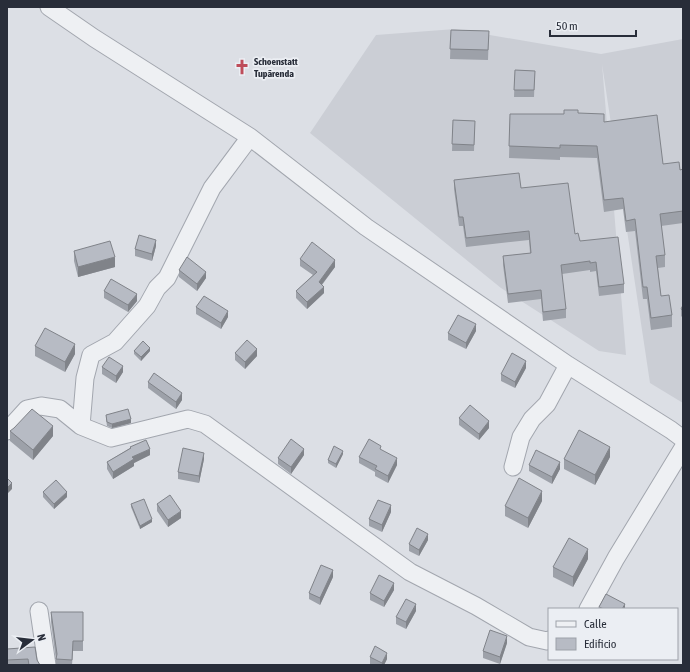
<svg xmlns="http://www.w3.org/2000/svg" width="690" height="672" font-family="'Asap Condensed',sans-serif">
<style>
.built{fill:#cbced5}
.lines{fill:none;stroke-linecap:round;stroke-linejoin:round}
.minor-casing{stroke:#a2a6ae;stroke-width:19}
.minor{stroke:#eef0f3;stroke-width:17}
.wall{fill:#9da1a9}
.shaded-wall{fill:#808389}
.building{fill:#b7bbc4;stroke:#808389}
.labels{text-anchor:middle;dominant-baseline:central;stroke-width:3.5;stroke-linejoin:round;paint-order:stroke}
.poi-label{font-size:10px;font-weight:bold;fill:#282d39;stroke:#ebeef3;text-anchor:start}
</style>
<rect width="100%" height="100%" fill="#dcdfe5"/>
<path class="built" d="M455 29 601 54 683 39V403L650 383 602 64 626 355 599 351 501 288 310 133 376 35Z"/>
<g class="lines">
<defs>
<path id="minor" d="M49 7 94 38 250 137 366 227 568 365 671 430 683 439
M250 137 212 188 167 278 157 288 147 306 115 342 91 355 85 378 81 426 111 438 188 419 205 424 410 572 476 606 529 637 547 641 549 640
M7 431 27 409 41 406 60 409 81 426
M513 467 521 437 532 419 547 404 568 365
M588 609 616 558 683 448
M39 611 47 665"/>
</defs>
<use href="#minor" class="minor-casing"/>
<use href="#minor" class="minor"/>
</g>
<path class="wall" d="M451 30 489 31 488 60 450 59Z
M515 70 535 71 534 97H514Z
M578 113 604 122 663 164 680 170 683 169V223L661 226 665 255V267L658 268 661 296 672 315V327L651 330 647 299H643L635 231 626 232 623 209 604 212 597 158 560 157V160L509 158 510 114H564Z
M453 120 475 121 474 151H452Z
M454 180 521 188 575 234 580 241 624 284V293L599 296 596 271 590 272V270L562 274 566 309V318L543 321 541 299 508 303 503 265V256L530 253 529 240 466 247 463 226H459L454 189Z
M156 246 152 261 135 256V249Z
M74 251 115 267 78 277 74 261Z
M300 259 335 267 322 285 324 293 307 309 296 298V291L313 275 300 266Z
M179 270 206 278 197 291 179 277Z
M104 291 137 301 128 312 104 298Z
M683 305V318L681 316V309Z
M196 307 228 317 221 329 196 314Z
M476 331 466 349 448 340V333Z
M35 346 75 354 65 372 35 356Z
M134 351H150L141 361 134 354Z
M235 353 257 356 245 369 235 360Z
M102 367 123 372 116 383 102 374Z
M526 368 515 388 501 381V374Z
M148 382 182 400 176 409 148 388Z
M106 415 131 423 112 428 107 426 106 419Z
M459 418 489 428 479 440 459 425Z
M10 431 53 436 33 460 10 441Z
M130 447 150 455 134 463V466L113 479 107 469V462L130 448Z
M381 450 397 465 388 483 375 476V472L359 463V457Z
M343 454 336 468 328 463V460Z
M304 455 291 474 278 464V458Z
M610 457 595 485 564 469V459Z
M204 459 199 483 178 479V472Z
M529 465 560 469 552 484 529 471Z
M43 492 67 497 54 509 43 497Z
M542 501 528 528 505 516V506Z
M131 504 152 522 140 529 131 507Z
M157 504 181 518 168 527 157 511Z
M391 512 382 532 369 526V519Z
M428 540 419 556 409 551V544Z
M588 559 573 587 553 577V567Z
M333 577 320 605 309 599V593Z
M394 590 384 607 370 600V593Z
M416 611 406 629 396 624V617Z
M51 612H83V651H73L72 665H56V660L51 622Z
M507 643 500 664 483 658V651Z
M7 649 37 660 40 665H7Z
M370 657 387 659 384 665H372L370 664Z"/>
<path class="shaded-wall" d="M156 240V246L152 261V254Z
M115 257V267L78 277V267Z
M335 260V267L319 288V282Z
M206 272V278L197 291V284Z
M324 287V293L307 309V302Z
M137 294V301L128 312V305Z
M228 311V317L221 329V323Z
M476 324V331L466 349V343Z
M75 344V354L65 372V362Z
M150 348V351L141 361V357Z
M257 349V356L245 369V362Z
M526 361V368L515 388V382Z
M123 366V372L116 383V376Z
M182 393V400L176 409V402Z
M131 419V423L112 428V424Z
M489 421V428L479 440V434Z
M53 426V436L33 460V450Z
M610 447V457L595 485V475Z
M150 449V455L134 463V466L113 479V472L132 457Z
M304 449V455L291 474V467Z
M343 451V454L336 468V464Z
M204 453V459L199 483V476Z
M397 458V465L388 483V476Z
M560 462V469L552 484V477Z
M12 483V489L7 494V488Z
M542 491V501L528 528V518Z
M67 492V497L54 509V504Z
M391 505V512L382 532V525Z
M181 511V518L168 527V520Z
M152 519V522L140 529V526Z
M428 534V540L419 556V550Z
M588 549V559L573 587V577Z
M333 570V577L320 605V598Z
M394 583V590L384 607V601Z
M416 604V611L406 629V622Z
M625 604V609H622Z
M507 636V643L500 664V657Z
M387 653V659L384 665H382V663Z"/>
<path class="building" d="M451 30 489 31 488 50 450 49Z
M515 70 535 71 534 90H514Z
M564 110H578V113L604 114V122L657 115 663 164 679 162 680 170 683 169V211L660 214 665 255 656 256 661 296 669 295 672 315 651 318 647 287H643L635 219 626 221 623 198 604 200 597 146 560 145V148L509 146 510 114H564Z
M453 120 475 121 474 145 452 144Z
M519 173 521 188 568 183 575 234 578 233 580 241 618 237 624 284 599 287 596 262 590 263V261L561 265 566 309 543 312 541 290 508 294 503 256 531 253 529 231 466 238 463 217H459L454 180Z
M139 235 156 240 152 254 135 249Z
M110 241 115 257 78 267 74 251Z
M312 242 335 260 319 282 324 287 307 302 296 291 317 272 300 259Z
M187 257 206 272 197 284 179 270Z
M111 279 137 294 128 305 104 291Z
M204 296 228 311 221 323 196 307Z
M683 305V311L681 309Z
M458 315 476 324 466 343 448 333Z
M45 328 75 344 65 362 35 346Z
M247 340 257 349 245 362 235 353Z
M143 341 150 348 141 357 134 351Z
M512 353 526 361 515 382 501 374Z
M109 357 123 366 116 376 102 367Z
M154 373 182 393 176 402 148 382Z
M470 405 489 421 479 434 459 418Z
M32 409 53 426 33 450 10 431 14 428Z
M128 409 131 419 112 424 107 422 106 415Z
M579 430 610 447 595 475 564 459Z
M291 439 304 449 291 467 278 458Z
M369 439 381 446 380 449 397 458 388 476 375 469 377 466 359 457Z
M146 440 150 449 132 457 134 459 113 472 107 462 131 448 130 447Z
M334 446 343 451 336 464 328 460Z
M183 448 204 453 199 476 178 472Z
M536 450 560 462 552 477 529 465Z
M7 478 12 483 7 488Z
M519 478 542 491 528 518 505 506Z
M56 480 67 492 54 504 43 492Z
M170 495 181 511 168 520 157 504Z
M144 499 152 519 140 526 131 504Z
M378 500 391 505 382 525 369 519Z
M417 528 428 534 419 550 409 544Z
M569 538 588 549 573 577 553 567Z
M321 565 333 570 320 598 309 593Z
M379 575 394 583 384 601 370 593Z
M606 594 625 604 622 609H604L599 607Z
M406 599 416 604 406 622 396 617Z
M51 612H83V641H73L72 660 56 659 57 654Z
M490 630 507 636 500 657 483 651Z
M375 646 387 653 382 663 370 657Z
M35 647 37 660 40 665H29L28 659 7 660V649Z"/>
<defs>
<symbol id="church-bare" viewBox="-9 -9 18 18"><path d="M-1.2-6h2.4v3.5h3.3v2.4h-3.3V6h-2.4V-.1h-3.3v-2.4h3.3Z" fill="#be4d5a" stroke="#ebeef3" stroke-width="2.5" paint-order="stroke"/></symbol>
</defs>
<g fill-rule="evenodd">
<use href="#church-bare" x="231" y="56" width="22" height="22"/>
</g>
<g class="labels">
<g class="poi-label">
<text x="254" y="61">Schoenstatt<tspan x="254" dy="12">Tupãrenda</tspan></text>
</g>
</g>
<rect width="690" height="672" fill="none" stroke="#282d39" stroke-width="16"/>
<rect x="548" y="608" width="130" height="52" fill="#ebeef3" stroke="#9da1a9"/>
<rect x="556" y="621" width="20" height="6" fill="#eef0f3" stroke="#9da1a9"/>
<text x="584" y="628" font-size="12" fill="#282d39">Calle</text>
<rect x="556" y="638" width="20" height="12" fill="#b7bbc4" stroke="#9da1a9"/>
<text x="584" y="648" font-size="12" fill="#282d39">Edificio</text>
<g transform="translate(32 640) rotate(75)" stroke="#ebeef3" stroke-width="3" paint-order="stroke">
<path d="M0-3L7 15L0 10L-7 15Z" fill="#282d39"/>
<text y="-6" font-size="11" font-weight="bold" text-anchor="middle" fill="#282d39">N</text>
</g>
<path d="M550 30v6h86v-6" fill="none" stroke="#282d39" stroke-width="2"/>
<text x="556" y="30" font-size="12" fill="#282d39" stroke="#ebeef3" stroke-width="3" paint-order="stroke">50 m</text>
</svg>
